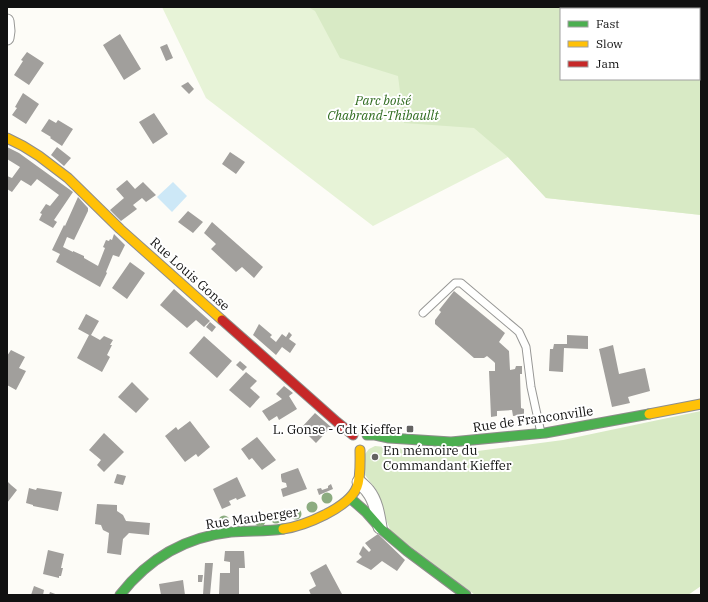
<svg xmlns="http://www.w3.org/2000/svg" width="708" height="602" font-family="'IBM Plex Serif',serif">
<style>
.green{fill:#e7f3d7;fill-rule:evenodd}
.forest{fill:#d8eac5;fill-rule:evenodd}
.water{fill:#cde8f7}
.building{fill:#a19f9c}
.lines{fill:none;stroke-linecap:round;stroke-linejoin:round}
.lane-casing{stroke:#979795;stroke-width:9}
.street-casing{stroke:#979795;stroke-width:15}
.fast-casing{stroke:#8e8d8b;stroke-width:11}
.slow-casing{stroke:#8e8d8b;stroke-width:11}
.jam-casing{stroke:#8e8d8b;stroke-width:11}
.lane{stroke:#fffffe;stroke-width:7}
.street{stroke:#fffffe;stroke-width:13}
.fast{stroke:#4caf50;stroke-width:9}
.slow{stroke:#ffc107;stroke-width:9}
.jam{stroke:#c62828;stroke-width:9}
.tree{fill:#8cac80}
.poi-dot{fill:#646362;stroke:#fff;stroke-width:1.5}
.labels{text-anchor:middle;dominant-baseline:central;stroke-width:4;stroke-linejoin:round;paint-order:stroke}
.park-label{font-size:13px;font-style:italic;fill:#2f6b1f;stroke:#fff}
.street-label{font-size:13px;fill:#111;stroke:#fff}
.poi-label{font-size:13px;fill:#111;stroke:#fff;text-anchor:end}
</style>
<rect width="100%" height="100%" fill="#fdfcf7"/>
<path class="green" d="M162 7H701V215L546 198 508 157 373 226 206 98ZM561 9H699V79H561Z"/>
<path class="forest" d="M308 7H701V215L546 198 508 157 474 128 404 123 398 76 340 58 315 11ZM561 9H699V79H561Z
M701 411V586L688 595H475L391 532 383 512 377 491 365 475V454L369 449 375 446 455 454 563 440Z"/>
<path class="water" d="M173 182 187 196 172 212 157 197Z"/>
<path class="building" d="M120 34 141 69 124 80 103 45Z
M167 44 173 58 166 61 160 47Z
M27 52 44 63 29 85 14 75 23 61 21 60Z
M188 82 194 89 189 94 181 86Z
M23 93 39 104 26 124 12 115 17 108 15 107Z
M154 113 168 134 153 144 139 122Z
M49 119 56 123 58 120 73 129 62 146 50 138 51 137 41 131Z
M7 147 19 153 73 192 54 220 57 222 53 228 39 220 42 214 40 213 46 204 50 206 59 195 37 179 31 186 21 180 12 192 7 189V176L12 178 20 167 7 159Z
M57 147 71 158 64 166 51 155Z
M230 152 245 162 236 174 222 164Z
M127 180 135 189 143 182 156 195 146 202 142 198 133 205 137 209 121 221 110 210 124 198 116 189Z
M78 197 88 208V211L74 240 67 237 63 247 73 252V251L84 256V258L98 266 105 248 103 247 106 240 109 241 110 239 112 240 114 234 125 245 119 257 113 255 106 272 107 273 100 287 56 262 60 254 52 250 64 225 65 226Z
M188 211 203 222 193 233 178 222Z
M212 222 263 267 254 278 242 267 236 272 211 249 216 244 204 233Z
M130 262 145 273 127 299 112 288Z
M174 289 210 321 204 327 196 320 187 328 160 305Z
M454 291 505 333 499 342 509 351 510 370 515 369 516 366H522V374H520L521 408 524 409V415L513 416 512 410 497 411V416L491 417 489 371H495V363L493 361 487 356 484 358H474L435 324V320L441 312 439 310Z
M86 314 99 321 91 335 100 340 104 336 113 340 110 345H112L107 355 110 357 102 372 77 358 89 335 78 329Z
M210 322 216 327 212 332 206 327Z
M259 324 272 335 270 337 276 342 282 334 286 337 289 332 292 335 289 339 296 344 290 353 282 347 276 355 253 335Z
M567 335 588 336V349L564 348 563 372 549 371 550 349H553L554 344H567Z
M204 336 232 361 217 378 189 353Z
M613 345 619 374 645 368 650 391 628 397 630 403 612 407 599 349Z
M11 350 25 357 19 368 26 371 16 390 7 385V356Z
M240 361 247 367 243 371 236 365Z
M246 372 257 381 250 388 260 397 250 408 229 390Z
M132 382 149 399 136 413 118 397Z
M284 386 293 393 289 396 297 409 279 420 277 416 269 421 262 411 282 399 276 394Z
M315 413 331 427 316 443 301 428Z
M190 421 210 447 198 457 196 454 185 462 165 436 176 427 178 430Z
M104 433 124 452 104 472 97 465 101 460 89 450Z
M257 437 276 460 262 470 252 458 249 460 241 449Z
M298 468 307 489 283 497 281 489 287 487 286 483 282 482 281 477V474Z
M117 474 126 476 123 485 114 483Z
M237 477 246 496 237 500 236 498 229 501 231 505 222 509 213 489Z
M7 481 11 485 17 490 7 503Z
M331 484 333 489 319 495 317 489 321 488 322 490 328 488V486Z
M29 488 36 490 37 488 62 492 58 511 33 506V505L26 503Z
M97 504 117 505V511L123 515 126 521 150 523 149 535 129 533 123 539 121 555 107 553 109 533 103 530 101 525 95 524Z
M378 534 405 560 397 571 382 561 371 570 356 562 362 557 359 554 363 546 369 552 371 550 365 543Z
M48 550 64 554 61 568H63L61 576H59V578L43 574Z
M225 551H244L245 568H239V595H219L220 573H230V562L224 561Z
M205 563H213L210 595H203Z
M326 564 342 594 340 595H311L309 590 316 586 310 573Z
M198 575H203L202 582H198Z
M183 580 185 595H161L159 584Z
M34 586 44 590 43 595H31Z
M50 592 58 595H49Z"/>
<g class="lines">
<defs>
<path id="lane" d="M423 313 455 283H461L519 332 526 347 531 387 541 433"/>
<path id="street" d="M7 21 8 31 7 38
M359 482C362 485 366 488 368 491 376 501 378 515 380 527"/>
<path id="fast" d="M367 435H375L389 438 451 442 545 433 649 414
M350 498 366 512 381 529 407 551 466 595
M120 595C148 559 185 537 231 532 248 530 266 532 283 529"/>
<path id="slow" d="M7 138 23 146 39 156 68 178 120 229 222 320
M649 414 701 404
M283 529C304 526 349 508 357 487 361 477 360 461 360 450"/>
<path id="jam" d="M222 320 337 422 353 435"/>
</defs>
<use href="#lane" class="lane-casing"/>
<use href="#street" class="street-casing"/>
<use href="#fast" class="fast-casing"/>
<use href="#slow" class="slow-casing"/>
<use href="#jam" class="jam-casing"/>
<use href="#lane" class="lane"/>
<use href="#street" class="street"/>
<use href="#fast" class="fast"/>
<use href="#slow" class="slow"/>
<use href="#jam" class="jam"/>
</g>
<g class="tree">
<circle cx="327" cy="498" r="5.5"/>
<circle cx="312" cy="507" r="5.5"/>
<circle cx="296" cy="514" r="5.5"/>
<circle cx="276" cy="518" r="5.5"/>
<circle cx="224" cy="521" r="5.5"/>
<circle cx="242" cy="521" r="5.5"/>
<circle cx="260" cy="521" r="5.5"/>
</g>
<g class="poi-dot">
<rect x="406" y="425" width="8" height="8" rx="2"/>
<circle cx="375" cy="457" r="4"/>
</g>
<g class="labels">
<g class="park-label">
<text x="383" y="100">Parc boisé<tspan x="383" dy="15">Chabrand-Thibaullt</tspan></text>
</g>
<g class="street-label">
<text transform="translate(190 274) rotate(42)">Rue Louis Gonse</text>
<text transform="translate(533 419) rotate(-8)">Rue de Franconville</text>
<text transform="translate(252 518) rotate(-8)">Rue Mauberger</text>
</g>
<g class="poi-label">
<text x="402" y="429">L. Gonse - Cdt Kieffer</text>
<text x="383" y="450" text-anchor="start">En mémoire du<tspan x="383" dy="15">Commandant Kieffer</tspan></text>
</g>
</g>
<rect width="708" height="602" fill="none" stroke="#111111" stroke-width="16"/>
<rect x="560" y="8" width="140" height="72" fill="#ffffff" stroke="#a0a0a0"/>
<rect x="568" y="21" width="20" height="6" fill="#4caf50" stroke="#a0a0a0"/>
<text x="596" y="28" font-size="12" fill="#111111">Fast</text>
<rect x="568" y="41" width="20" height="6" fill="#ffc107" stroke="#a0a0a0"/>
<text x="596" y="48" font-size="12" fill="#111111">Slow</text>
<rect x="568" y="61" width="20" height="6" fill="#c62828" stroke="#a0a0a0"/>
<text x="596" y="68" font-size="12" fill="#111111">Jam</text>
</svg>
